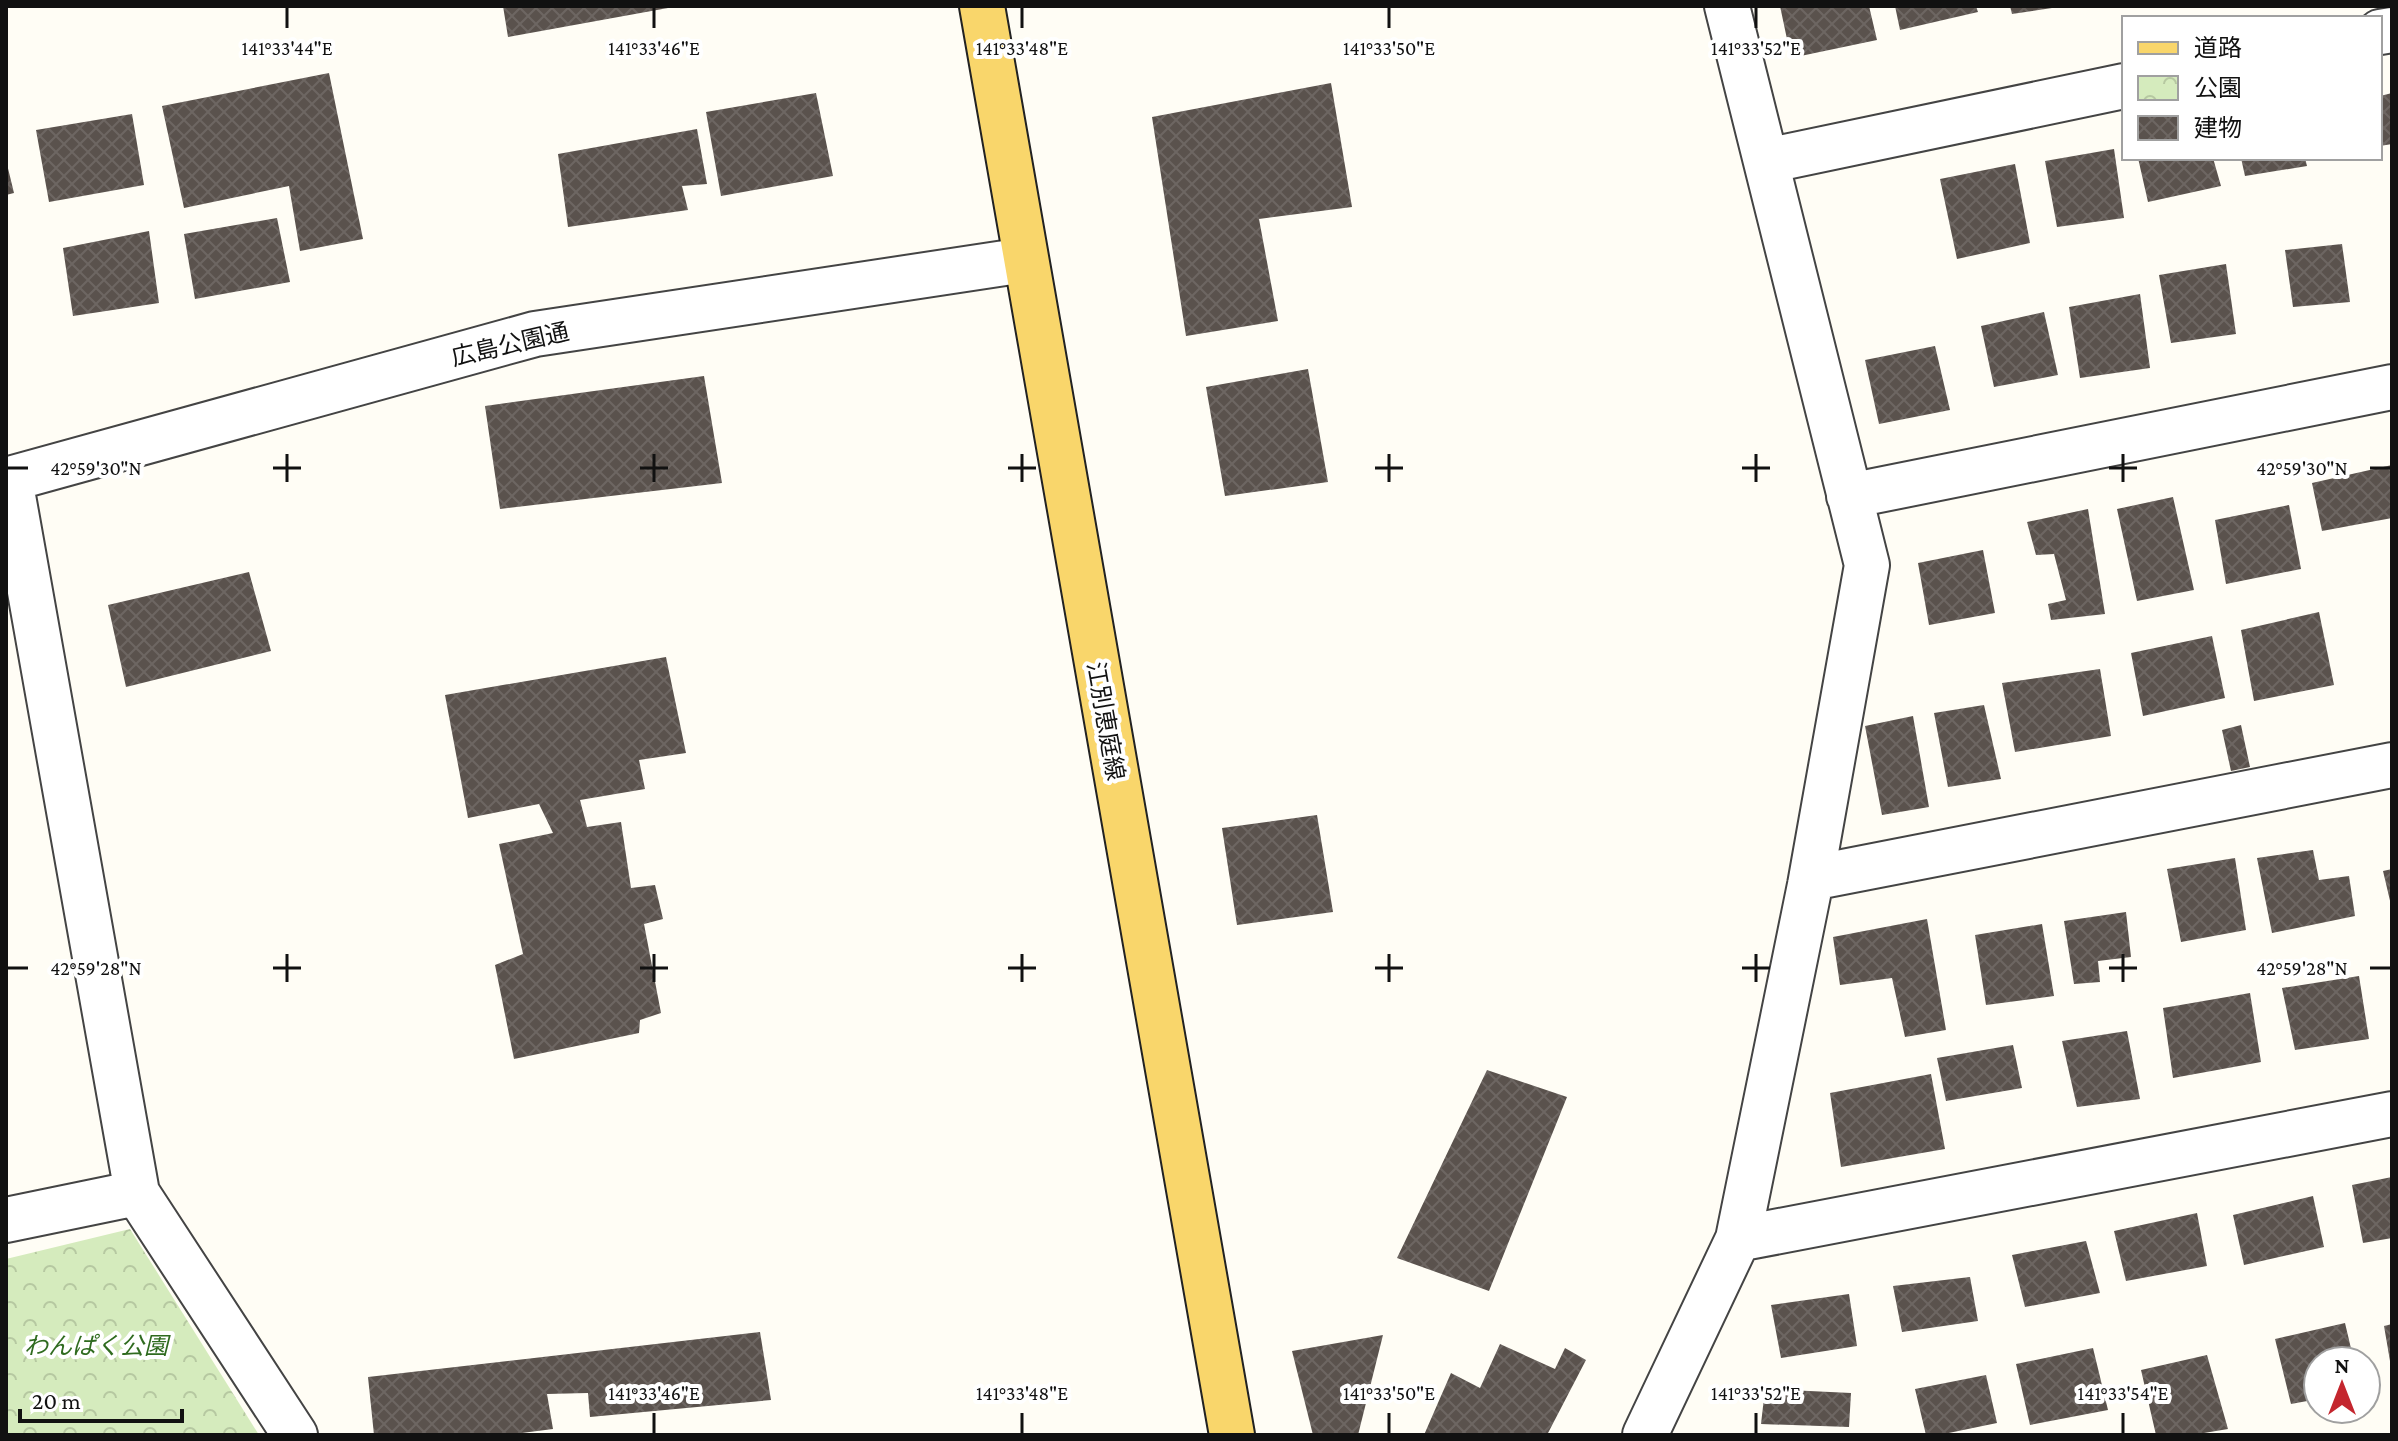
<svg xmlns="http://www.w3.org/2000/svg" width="2398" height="1441" font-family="'Crimson Pro','Noto Sans JP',serif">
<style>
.park{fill:url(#park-crowns)}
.building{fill:url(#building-cross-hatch)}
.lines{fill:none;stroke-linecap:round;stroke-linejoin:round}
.minor-casing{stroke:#444;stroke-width:48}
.major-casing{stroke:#222;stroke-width:48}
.minor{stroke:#fff;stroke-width:44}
.major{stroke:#f9d66b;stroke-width:44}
.ticks{fill:none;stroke:#111;stroke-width:3}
.labels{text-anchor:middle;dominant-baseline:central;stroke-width:8;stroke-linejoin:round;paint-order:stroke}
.street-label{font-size:24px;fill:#111;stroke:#fff}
.park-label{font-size:24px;font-style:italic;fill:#2f6b1f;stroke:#fff}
.ticks-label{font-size:20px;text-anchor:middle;fill:#111;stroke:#fff;stroke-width:8;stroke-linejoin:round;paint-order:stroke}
</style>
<defs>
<pattern id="park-crowns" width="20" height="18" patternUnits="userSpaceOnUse" patternTransform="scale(2)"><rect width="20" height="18" fill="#d5ebbd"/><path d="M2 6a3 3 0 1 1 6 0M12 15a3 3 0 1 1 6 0" fill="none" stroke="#b6c8a1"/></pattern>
<pattern id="building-cross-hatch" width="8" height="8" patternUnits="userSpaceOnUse" patternTransform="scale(2)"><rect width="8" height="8" fill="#5a524d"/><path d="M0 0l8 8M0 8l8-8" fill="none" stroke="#6d6662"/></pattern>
</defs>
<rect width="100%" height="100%" fill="#fffdf5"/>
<path class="park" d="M130 1229 259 1435H6V1259Z"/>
<path class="building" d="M503 6H668V8L508 37Z
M1780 6H1869L1877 40 1791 58Z
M1895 6H1976L1978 12 1900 30Z
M2010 6H2052V8L2012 14Z
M329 73 363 239 300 251 289 186 184 208 162 106Z
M1331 83 1352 207 1259 219 1278 321 1186 336 1152 117Z
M816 93 833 176 721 196 706 112Z
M2392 93V144L2380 146V96Z
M132 114 144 185 49 202 36 130Z
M697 129 707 184 682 186 688 210 568 227 558 154Z
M2114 149 2124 218 2057 227 2045 161Z
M2138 158H2213L2221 186 2148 202Z
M2241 158H2305L2307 166 2245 176Z
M6 160 14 193 6 195Z
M2015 164 2030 243 1957 259 1940 179Z
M277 218 290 282 195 299 184 234Z
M149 231 159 303 73 316 63 248Z
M2342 244 2350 302 2293 307 2285 250Z
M2226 264 2236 334 2171 343 2159 275Z
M2140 294 2150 368 2080 378 2069 307Z
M2044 312 2058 375 1994 387 1981 326Z
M1935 346 1950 410 1879 424 1865 360Z
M1308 369 1328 482 1225 496 1206 387Z
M704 376 722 483 500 509 485 406Z
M2392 465V518L2322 531 2312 483Z
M2173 497 2194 590 2137 601 2117 509Z
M2289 505 2301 569 2226 584 2215 520Z
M2088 509 2105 614 2051 620 2048 604 2066 600 2054 554 2036 555 2027 522Z
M1983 550 1995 613 1929 625 1918 563Z
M249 572 271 651 126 687 108 605Z
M2319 612 2334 685 2254 701 2241 630Z
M2212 636 2225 698 2143 716 2131 653Z
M666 657 686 753 639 760 645 789 580 800 587 827 621 822 631 888 655 885 663 919 644 924 661 1013 640 1020 639 1033 514 1059 495 965 523 954 499 844 553 833 539 804 468 818 445 695Z
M2100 669 2111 736 2015 752 2002 683Z
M1984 705 2001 779 1948 787 1934 713Z
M1913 716 1929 807 1882 815 1865 726Z
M2241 725 2250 767 2231 771 2222 730Z
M1317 815 1333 912 1237 925 1222 828Z
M2313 850 2319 880 2349 876 2355 916 2272 933 2257 858Z
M2235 858 2246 930 2181 942 2167 869Z
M2392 869V905H2391L2383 871Z
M2126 912 2131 957 2098 961 2100 982 2074 984 2064 921Z
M1927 919 1946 1030 1905 1037 1892 978 1840 985 1833 937Z
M2042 924 2054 996 1986 1005 1975 935Z
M2359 976 2369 1039 2295 1050 2282 988Z
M2250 993 2261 1062 2173 1078 2163 1008Z
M2127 1031 2140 1099 2077 1107 2062 1041Z
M2013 1045 2022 1088 1946 1101 1937 1058Z
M1487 1070 1567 1097 1489 1291 1397 1258Z
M1931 1074 1945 1149 1841 1167 1830 1093Z
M2392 1177V1238L2363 1243 2352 1185Z
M2313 1196 2324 1247 2244 1265 2233 1215Z
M2197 1213 2207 1266 2126 1281 2114 1231Z
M2086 1241 2100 1293 2025 1307 2012 1255Z
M1970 1277 1978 1321 1902 1332 1893 1286Z
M1849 1294 1857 1346 1781 1358 1771 1305Z
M2345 1323 2354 1361H2318V1399L2291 1404 2275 1339Z
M2392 1324V1361H2390L2384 1326Z
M760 1332 771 1400 590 1417 588 1393 547 1394 553 1429 507 1435H374L368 1377Z
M1383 1335 1358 1435H1313L1292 1351Z
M1500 1344 1555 1369 1565 1348 1586 1360 1547 1435H1424L1451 1373 1480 1388Z
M2093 1348 2108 1410 2030 1425 2016 1364Z
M2207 1355 2228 1429 2192 1435H2156L2141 1370Z
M1986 1375 1997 1423 1939 1435H1926L1915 1389Z
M1765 1389 1851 1393 1849 1427 1761 1424Z"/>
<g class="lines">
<defs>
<path id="minor" d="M2380 32 2392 30
M1766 161 2124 86
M10 479 137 1193 295 1435
M6 480 535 334 1025 260
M1849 496 2392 387
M1812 878 2392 765
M6 1220 137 1193
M1738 1239 2392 1114
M1645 1435 1738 1239 1810 885 1867 565 1727 6"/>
<path id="major" d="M982 6 1232 1435"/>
</defs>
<use href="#minor" class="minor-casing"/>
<use href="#major" class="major-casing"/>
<use href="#minor" class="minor"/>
<use href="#major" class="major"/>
</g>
<path class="ticks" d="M287 8V28M654 8V28M1022 8V28M1389 8V28M1756 8V28M287 454V482M654 454V482M1022 454V482M1389 454V482M1756 454V482M2123 454V482M8 468H28M273 468H301M640 468H668M1008 468H1036M1375 468H1403M1742 468H1770M2109 468H2137M2370 468H2390M287 954V982M654 954V982M1022 954V982M1389 954V982M1756 954V982M2123 954V982M8 968H28M273 968H301M640 968H668M1008 968H1036M1375 968H1403M1742 968H1770M2109 968H2137M2370 968H2390M654 1413V1433M1022 1413V1433M1389 1413V1433M1756 1413V1433M2123 1413V1433"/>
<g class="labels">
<g class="street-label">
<text transform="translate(510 344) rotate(-13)">広島公園通</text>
<text transform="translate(1106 721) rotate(80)">江別恵庭線</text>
</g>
<g class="park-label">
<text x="96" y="1345">わんぱく公園</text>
</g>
</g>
<g class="ticks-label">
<text x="287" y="55">141°33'44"E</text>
<text x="654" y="55">141°33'46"E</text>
<text x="1022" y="55">141°33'48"E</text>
<text x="1389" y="55">141°33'50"E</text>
<text x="1756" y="55">141°33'52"E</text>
<text x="96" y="475">42°59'30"N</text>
<text x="2302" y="475">42°59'30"N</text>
<text x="96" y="975">42°59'28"N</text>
<text x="2302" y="975">42°59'28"N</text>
<text x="654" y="1400">141°33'46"E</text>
<text x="1022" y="1400">141°33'48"E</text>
<text x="1389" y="1400">141°33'50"E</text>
<text x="1756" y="1400">141°33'52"E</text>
<text x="2123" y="1400">141°33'54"E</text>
</g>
<rect width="2398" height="1441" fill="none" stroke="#111111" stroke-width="16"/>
<rect x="2122" y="16" width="260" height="144" fill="#ffffff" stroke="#a0a0a0" stroke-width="2"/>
<rect x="2138" y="42" width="40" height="12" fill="#f9d66b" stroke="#a0a0a0" stroke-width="2"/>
<text x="2194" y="56" font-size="24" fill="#111111">道路</text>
<rect x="2138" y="76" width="40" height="24" fill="url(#park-crowns)" stroke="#a0a0a0" stroke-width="2"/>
<text x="2194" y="96" font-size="24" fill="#111111">公園</text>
<rect x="2138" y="116" width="40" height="24" fill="url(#building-cross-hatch)" stroke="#a0a0a0" stroke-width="2"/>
<text x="2194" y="136" font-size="24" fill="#111111">建物</text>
<g transform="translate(2342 1385)"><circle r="38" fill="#ffffff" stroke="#a0a0a0" stroke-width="2"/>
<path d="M0-6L14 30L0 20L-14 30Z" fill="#c4262e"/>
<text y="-12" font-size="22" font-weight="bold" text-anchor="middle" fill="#111111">N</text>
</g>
<path d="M20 1409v12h162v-12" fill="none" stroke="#111111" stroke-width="4"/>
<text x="32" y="1409" font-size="24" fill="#111111" stroke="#ffffff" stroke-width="6" paint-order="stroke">20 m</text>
</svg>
